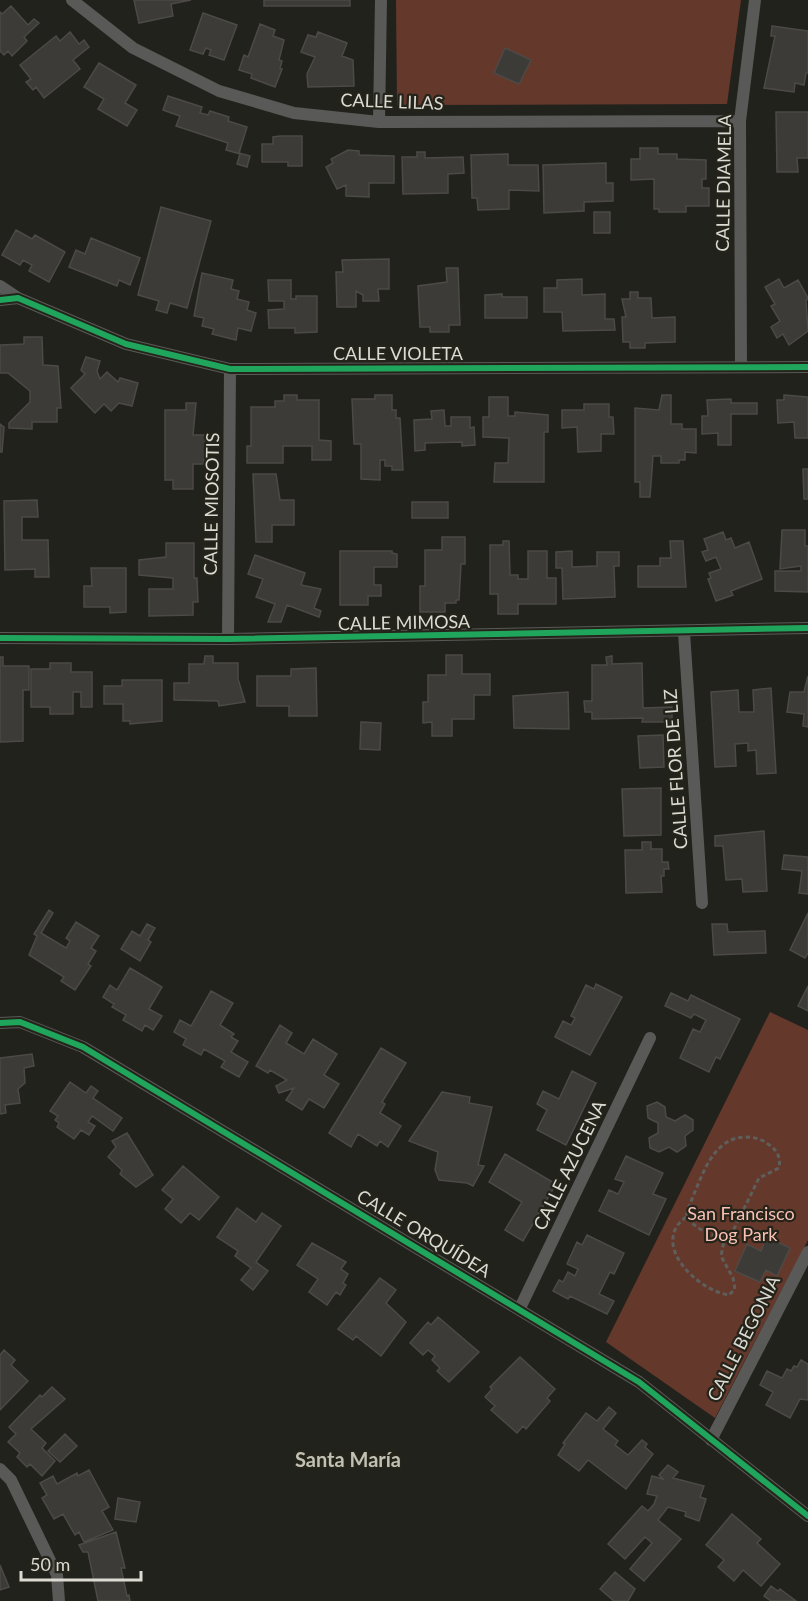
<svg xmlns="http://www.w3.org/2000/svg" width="808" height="1601" font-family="Lato,sans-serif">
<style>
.green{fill:#65382c}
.building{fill:#3c3b37;stroke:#4c4a46;stroke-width:1.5}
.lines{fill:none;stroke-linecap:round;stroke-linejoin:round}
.path{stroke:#5e5e5b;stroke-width:3;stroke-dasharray:4.5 3;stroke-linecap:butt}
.street{stroke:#595958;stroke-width:12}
.cycleway-casing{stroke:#25241a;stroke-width:10}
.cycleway{stroke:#20a55d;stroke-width:6}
.labels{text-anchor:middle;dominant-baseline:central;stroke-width:4.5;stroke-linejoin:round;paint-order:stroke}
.street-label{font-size:18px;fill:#dbdbd4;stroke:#25241a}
.park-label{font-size:18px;fill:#f9c1b3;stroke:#25241a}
.neighbourhood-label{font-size:20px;font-weight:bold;fill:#c2c1b4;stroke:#25241a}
</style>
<rect width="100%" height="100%" fill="#22221d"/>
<path class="green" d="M396 0H741L727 104 397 105Z
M770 1012 808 1030V1240L715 1418 606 1342Z"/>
<path class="building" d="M134 0H191L171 4 173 16 139 23Z
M264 0H350V6H264Z
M11 6 28 25 34 19 39 23 24 37 27 41 12 56 8 51 4 55 0 51V12L2 14Z
M203 13 237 25 224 60 209 55 211 50 206 48 203 54 190 50Z
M260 24 275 30 273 36 284 40 279 60 282 61 280 68 282 69 275 87 251 78 252 74 239 70 244 55 248 57Z
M772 26 808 31V73H806L804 85 795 83 794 92 764 88 775 36H771Z
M70 32 79 44 84 40 89 47 73 60 80 69 44 98 36 87 33 90 26 82 31 79 20 65 56 36 60 41Z
M318 32 347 43 342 56 353 60 354 86 308 87 307 74 315 57 301 52 308 35 316 37Z
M505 48 531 60 519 84 494 73Z
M99 63 136 85 125 103 137 110 127 126 98 109 104 99 84 87Z
M168 96 202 107 200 113 208 115 210 111 229 117 228 121 247 127 239 153 250 156 247 167 237 164 240 154 226 150 228 143 176 126 180 116 163 110Z
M776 112H808V158H797L798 172H777Z
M280 136H302V166H288V162H262V144H273V137Z
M640 148H658V154H677V159L706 160V179H702V188H709V206H686V212H659V209H654V179L631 180V159H640Z
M348 150 359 151V155L394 156V183H369V197L346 196V185L337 189 326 167 333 163 331 159Z
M417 152H425V158L463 157 464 173 448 174V193L403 194 402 157H417Z
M508 154V165H538L539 191 509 190V209L478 210 477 198H472L471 155Z
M606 163V183H613V201L584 202V211L544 213 543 165Z
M161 207 211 221 187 308 170 303 167 313 156 310 159 301 138 295Z
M594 212H610V233H594Z
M16 230 32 239 35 235 65 252 49 282 29 271 32 265 23 260 20 265 2 255Z
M91 238 140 258 130 285 119 280 117 286 69 267 76 250 85 254Z
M389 259V289H378L379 301H363V295L356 291V307H337L336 272H343L342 260Z
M446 268H458L460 325H449V332H430V327H420L418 286 447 282Z
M202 273 233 280 231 289 239 291 237 299 249 302 247 310 256 313 251 331 238 328 236 340 212 334 214 329 202 326 204 318 194 316Z
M582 279V295L605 294V319H614L615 330 563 331 562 312H544V288H557V280Z
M779 279 784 288 798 280 808 298 806 301 808 331 789 345 783 334 777 338 771 327 780 321 771 306 775 304 765 287Z
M268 280H291V299H296V296H317V332L295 333V328H269L268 310 284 309V301H269Z
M630 292H638V298H651L652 318 675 317V342L645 343V348H630V342H623L622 317H626L622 299H630Z
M502 294V297H527V318H485V295Z
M24 337H42L43 365 58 366 61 408H57V422H32V429L9 428V423L30 402V391L8 373H0V345L24 344Z
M86 357 100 361 97 371 100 379 107 372 118 382 120 378 138 383 132 406 119 403 111 411 104 404 95 413 71 388 85 374 81 370Z
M284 395H297V400H319V440L331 441V460H312V446H283V463H247V446H251V407H275V401H284Z
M375 395H392V410H396V418H400L403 470H392V466H385V460H380V480L361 479V444H354L352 399H375Z
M662 395H671V424H682V429H696V453L685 452V460H679V463H661V456H653L650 497H640V482H635V408L659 410Z
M784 395 808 397V438H795L794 422 778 423 777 400H784Z
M489 397H508V416H515V412L548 415V432H544V482H494L495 463H508L509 438 483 437V417H489Z
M731 399V403H757V414H731V445H718V433L702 434V416H708L707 400Z
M186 403H196L193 435H207V452H204V464H193V489H173V480H165V410H186Z
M584 404H609V417H613L614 434H601V451L578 452 577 427 562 428V410H584Z
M444 410 445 426H451V417H470V428L474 427 475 445 462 446V442L425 443V450L415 451 414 420 432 419 431 411Z
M0 424 4 427 2 452H0Z
M803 469H808V499H804Z
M253 474H276L280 500H294V525H272V542H256Z
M37 500 38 517H22V540H48L49 577H35V569L5 570 4 501Z
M412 502H448V518H412Z
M782 530H805V546H808V592L775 591V571H801V566L780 569Z
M723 532 726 540 731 538 735 548 749 542 762 579 731 591 733 595 716 601 708 579 711 578 709 573 721 569 716 557 706 561 702 552 708 550 704 539Z
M442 537H465V564H461L459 600H456V603H445V612H420V586H425V550H442Z
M503 541H509L510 575H518V579H528V551H547V578H556V604H518V614H498V594H490V545H503Z
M670 541H683L686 587H638V566H660V558H671Z
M166 543H194V578H197L198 602H193V615L149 616V589H173V578L139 575V560L166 557Z
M340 551H392V553L397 554V567H374V585H381V596H368V605H340Z
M572 551V567L597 566V552H619V566H614L615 597 563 599 562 568H556V552Z
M255 555 305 573 301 585 321 589 314 608 321 611 319 617 287 605 281 622H268L275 604 256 597 263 579 248 574Z
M91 568H126V612L110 613V607H84V586H92Z
M446 655H462V674H490V695H474V719H452V736H432V722L423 723V702H428V675H446Z
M205 656H213V663H238V679L245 702 219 706 218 701 174 700V683H189V664H204Z
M612 656V664L642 663 643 708 672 707V722H642L643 718 592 719V712H585L584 701H592V665H607L606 657Z
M0 657H3V666H29V690H23V741L0 742Z
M50 663H71V672H92V707H81V692H73V714H50V707H31V669H50Z
M316 668 317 716H289V706H257V676H291V669Z
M808 676V727L803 726 804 714 787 712 790 692H804Z
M122 680H162V721L130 724V721H123V704H104V686H122Z
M771 688 776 773 757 774 756 750 748 751V743L735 744 736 766 715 767 711 692 738 690 739 712H754L753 690Z
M568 692 569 729 514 728 513 696Z
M361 722 381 723 380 750 360 749Z
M663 735 664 767 640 768 638 736Z
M661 788V835L624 836 622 789Z
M764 831 767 891 743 892 742 879 726 880 723 846H715V836Z
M642 842H651V849H662V862H668L669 869H664V876H661L662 892 626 893 625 850H642Z
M784 855 808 857V894L799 893 802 871 782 869Z
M49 910 53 913 41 933 66 948 70 941 66 938 76 922 99 936 91 948 96 951 88 964 91 966 75 990 61 981 64 977 29 955 37 936 34 934Z
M808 913V953L805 958 790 950Z
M147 924 155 928 148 940 151 942 140 961 121 949 132 931 140 936Z
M712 924H727L728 932 765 931 766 953 714 955Z
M130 968 162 987 149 1009 162 1016 153 1030 145 1025 142 1031 123 1020 126 1015 112 1007 114 1004 103 997 110 985 117 990Z
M596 984 622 997 590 1055 555 1037 563 1021 571 1025 575 1018 571 1016 586 985 594 989Z
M808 986V1011L798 1006Z
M211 991 233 1003 220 1025 234 1034 231 1037 238 1041 231 1052 248 1062 239 1077 221 1067 225 1061 204 1049 201 1055 183 1045 186 1039 174 1032 180 1020 191 1026Z
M671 993 688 1001 691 995 740 1019 720 1059 716 1057 709 1072 680 1058 693 1029 700 1032 706 1020 694 1014 691 1018 665 1006Z
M280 1025 292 1033 286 1043 304 1054 313 1039 337 1054 324 1075 339 1084 324 1108 309 1099 302 1110 286 1100 294 1088 279 1093 276 1086 287 1080 270 1070 268 1073 256 1066Z
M381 1048 406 1063 382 1102 385 1104 380 1113 401 1126 388 1147 380 1141 377 1146 358 1134 351 1147 329 1133Z
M32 1054 34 1066 24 1068 25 1083 18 1089 20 1103 5 1105 6 1113 0 1114V1058Z
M572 1071 596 1083 566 1145 537 1130 547 1110 537 1104 543 1091 559 1099Z
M70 1082 86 1093 91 1086 98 1091 93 1098 122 1118 113 1131 92 1116 88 1122 95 1126 89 1135 81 1130 74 1139 57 1127 59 1123 55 1120 58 1116 50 1111Z
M442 1092 470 1097 469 1103 492 1107 478 1165 484 1166 473 1186 467 1183 439 1180 435 1170 438 1152 409 1141Z
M657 1102 665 1107 666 1117 675 1121 685 1115 693 1120V1130L685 1136 686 1146 677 1152 669 1147 659 1152 650 1148 649 1138 658 1133V1123L648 1118 647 1106Z
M127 1133 153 1175 136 1187 120 1174 122 1170 108 1157 116 1147 112 1141Z
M505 1154 556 1184 523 1241 505 1230 522 1202 489 1182Z
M626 1156 663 1173 653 1194 666 1199 649 1235 599 1211 609 1190 618 1194 624 1182 615 1179Z
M183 1166 219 1197 199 1220 190 1213 181 1223 165 1209 173 1199 162 1190Z
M237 1208 256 1222 262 1213 281 1226 256 1262 268 1271 253 1290 241 1280 251 1268 235 1256 238 1251 217 1237Z
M587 1235 624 1253 614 1274 610 1272 599 1294 614 1301 607 1314 570 1296 568 1299 553 1291 559 1280 563 1282 568 1272 575 1276 578 1269 567 1264 577 1242 582 1245Z
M767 1237 790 1248 777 1276 766 1270 760 1282 735 1271 747 1244 761 1251Z
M312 1243 346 1262 341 1269 348 1274 343 1283 346 1285 340 1295 336 1292 327 1305 309 1292 318 1279 297 1265Z
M380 1278 396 1290 386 1303 406 1322 381 1356 356 1336 353 1340 338 1329Z
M438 1317 479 1352 449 1382 437 1371 440 1368 432 1360 435 1356 428 1350 423 1355 410 1343 428 1322 431 1325Z
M4 1350 15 1360 11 1365 28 1381 0 1410V1355Z
M520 1357 555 1389 547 1398 550 1401 526 1429 523 1426 517 1433 491 1410 495 1406 485 1397 492 1389 490 1387Z
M801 1360 808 1364V1400L800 1399 790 1418 766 1405 773 1392 760 1385 767 1371 782 1378 787 1369 791 1371 794 1366 797 1367Z
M52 1387 65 1399 31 1429 46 1443 42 1448 55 1461 42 1476 30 1464 27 1467 17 1457 20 1453 8 1442 16 1434 9 1427 40 1395 42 1397Z
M609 1407 616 1413 603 1429 618 1441 615 1445 628 1455 642 1440 647 1444 645 1447 653 1454 626 1489 588 1460 579 1471 558 1455 565 1444 563 1443 586 1413 597 1421Z
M65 1434 77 1446 60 1462 48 1451Z
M668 1465 678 1472 673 1478 704 1486 700 1497 706 1499 699 1521 685 1516 686 1512 668 1507 658 1520 681 1539 644 1581 630 1569 652 1543 645 1537 625 1559 608 1544 642 1506 648 1511 654 1504 657 1496 647 1494 652 1476 663 1479 659 1475Z
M89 1470 109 1507 102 1511 113 1530 84 1542 79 1532 75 1535 63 1514 54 1519 42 1498 47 1495 40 1483 53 1476 57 1484 77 1473 78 1476Z
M118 1498 140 1502 136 1522 115 1519Z
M732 1514 761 1539 757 1543 780 1564 761 1586 743 1570 734 1581 718 1567 724 1560 706 1545Z
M116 1532 125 1568H121L127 1596 129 1595 130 1601H98L88 1552H83L79 1545Z
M0 1565 9 1587 0 1590Z
M615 1572 635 1589 628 1601H614L600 1589Z
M771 1586 778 1591 780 1589 796 1601H771L764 1596Z"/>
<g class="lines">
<path class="path" d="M686 1217C649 1244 698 1291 729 1295L735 1289 733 1278 721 1256 725 1236 733 1231 759 1178 779 1168C781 1157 777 1150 768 1144 762 1139 753 1137 746 1137 711 1137 701 1180 689 1206L686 1217C696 1228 710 1237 725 1236"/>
<path class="street" d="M72 0 133 48 219 91 294 113 379 122 740 121
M379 122 381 0
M0 286 18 298
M0 300 18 298 126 344 230 369 808 367
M741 367 740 121 755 0
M684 632 702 903
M0 638 228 639 808 628
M228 639 230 369
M0 1023 20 1022 83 1047 639 1382 808 1516
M520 1308 650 1038
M711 1440 808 1252
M0 1469 11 1480 57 1575 59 1601"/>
<defs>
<path id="cycleway" d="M0 300 18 298 126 344 230 369 808 367
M0 638 228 639 808 628
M0 1023 20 1022 83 1047 639 1382 808 1516"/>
</defs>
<use href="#cycleway" class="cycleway-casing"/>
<use href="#cycleway" class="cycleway"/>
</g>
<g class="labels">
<g class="street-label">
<text transform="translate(392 101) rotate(2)">CALLE LILAS</text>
<text transform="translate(723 183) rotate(-89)">CALLE DIAMELA</text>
<text x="398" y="353">CALLE VIOLETA</text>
<text transform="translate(211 504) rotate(-89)">CALLE MIOSOTIS</text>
<text transform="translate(404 622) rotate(-1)">CALLE MIMOSA</text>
<text transform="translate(675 769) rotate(-94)">CALLE FLOR DE LIZ</text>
<text transform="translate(569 1165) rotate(-64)">CALLE AZUCENA</text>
<text transform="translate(424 1233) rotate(31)">CALLE ORQUÍDEA</text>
<text transform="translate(743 1338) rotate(-63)">CALLE BEGONIA</text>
</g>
<g class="park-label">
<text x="741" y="1213">San Francisco<tspan x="741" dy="21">Dog Park</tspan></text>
</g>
<g class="neighbourhood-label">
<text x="348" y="1459">Santa María</text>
</g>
</g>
<path d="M21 1571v9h120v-9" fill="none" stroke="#dbdbd4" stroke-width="3"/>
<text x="30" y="1571" font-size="18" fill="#dbdbd4" stroke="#25241a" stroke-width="4.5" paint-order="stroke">50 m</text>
</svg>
